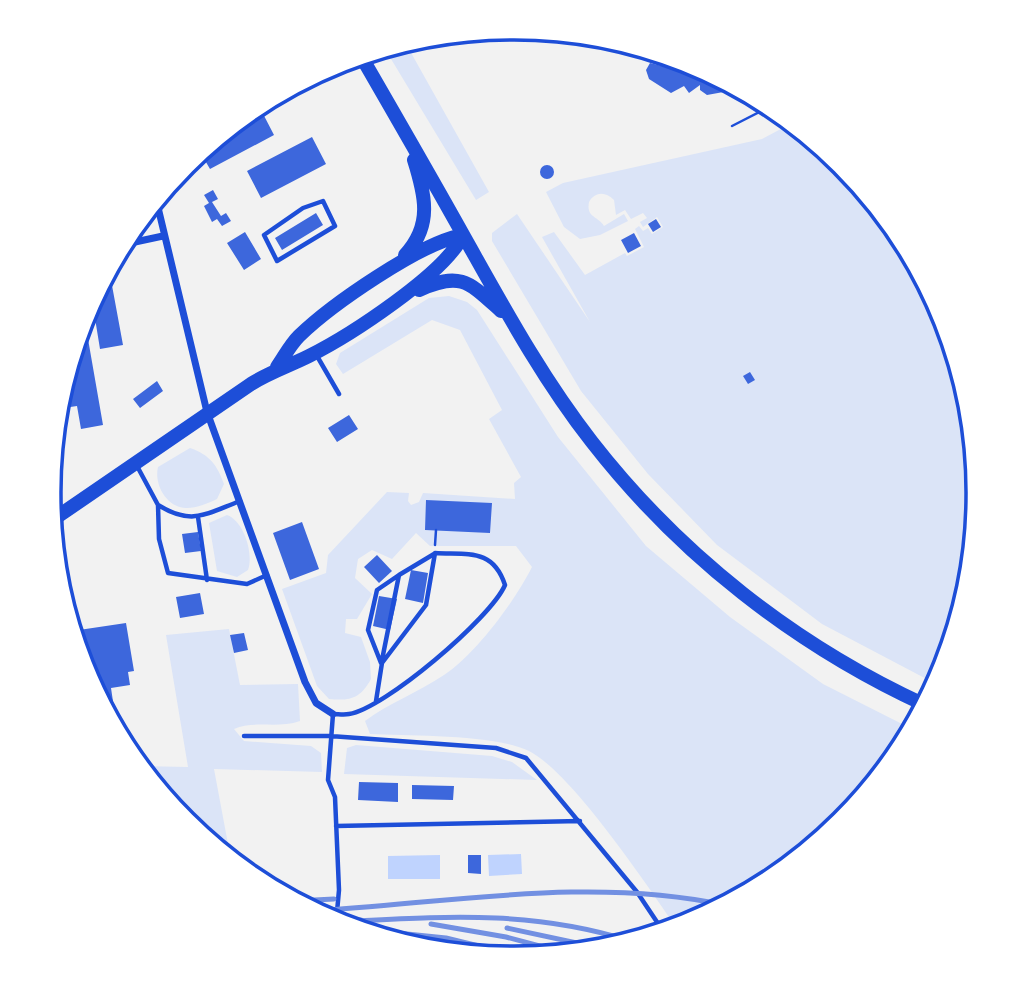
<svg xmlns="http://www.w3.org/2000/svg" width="1027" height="986" font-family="'Varela Round',sans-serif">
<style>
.green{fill:#dbe4f7}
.water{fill:#bfd3fe}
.building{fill:#3d67dc}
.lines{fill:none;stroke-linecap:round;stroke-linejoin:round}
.path{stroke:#1d4ed8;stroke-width:2.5}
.service{stroke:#1d4ed8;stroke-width:4.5}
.minor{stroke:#1d4ed8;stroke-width:7}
.primary{stroke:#1d4ed8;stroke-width:14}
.rail{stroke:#7290e2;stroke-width:5}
.rim{fill:none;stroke:#1d4ed8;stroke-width:3.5}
</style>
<rect width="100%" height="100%" fill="#f2f2f2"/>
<path class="green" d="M405 42 489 192 476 200 385 49Z
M792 123C832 156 874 192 902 237 973 356 998 490 957 624 951 644 946 665 936 684L822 624 717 545 648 474 581 391 492 241V233L517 214 590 322 542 237 554 232 585 275 625 253 627 256 644 247 635 229 639 226 643 231 648 228 652 234 663 227 657 217 643 227 640 222 647 218 643 213 631 219 625 210 616 215 614 200C605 191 595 192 589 202 586 218 598 216 604 226L624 214 628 221 600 235 580 239 564 227 546 192 563 183 762 139Z
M449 296 467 302 477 310 558 437 646 546 730 617 823 684 912 729C868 811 765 900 676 927 647 885 571 772 529 751 494 734 411 736 370 734L365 721C389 703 419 692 444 675 475 655 515 601 532 567L516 546H430L416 533 392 559 372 550 358 559 355 578 372 594 357 619H346L345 633 361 637 370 662 371 679C360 699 350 701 329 699L317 686 282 589 326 573 328 555 387 492 409 493 408 501 411 505 419 502 423 493 515 499 514 483 521 477 489 419 502 410 460 330 432 320 343 374 336 364 340 353 429 298Z
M190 448C210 455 217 465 224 484L217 499C209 503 194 509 185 508 165 506 154 483 158 467Z
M227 515C244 521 254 554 248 570L237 577 217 571 209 523Z
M229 629 240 685 298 684 300 721C278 729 254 720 234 729L244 741 311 746 321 753 322 772 214 769 231 860 184 822 139 766 188 767 166 635Z
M356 745 492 756 512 762 537 780 344 774 347 748Z"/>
<path class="water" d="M521 854 522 874 489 876 488 855Z
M440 855V879H388V856Z"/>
<path class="building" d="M673 58 692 64 740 89 707 95 700 90V85L689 93 684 86 671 93 649 79 646 70 650 63 662 66Z
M260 108 274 135 210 169 200 152 241 118Z
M312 137 326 164 261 198 247 171Z
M540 172a7 7 0 1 1 14 0a7 7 0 1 1-14 0Z
M213 190 218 199 212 202 221 216 226 213 231 221 222 226 217 219 212 222 204 206 209 203 204 195Z
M316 213 323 225 282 250 275 238Z
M656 219 661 227 653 232 648 224Z
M245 232 261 259 244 270 227 243Z
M634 233 641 246 628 253 621 240Z
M111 280 123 345 100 349 92 300 102 281Z
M84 316 103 425 81 429 77 406 57 409Z
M750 372 755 380 748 384 743 376Z
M157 381 163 391 140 408 133 399Z
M349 415 358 429 337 442 328 428Z
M426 500 492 503 490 533 425 530Z
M302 522 319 569 290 580 273 533Z
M198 532 201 551 185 553 182 534Z
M377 555 392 571 379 583 364 567Z
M411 570 428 573 423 603 405 599Z
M200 593 204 614 180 618 176 597Z
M379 596 397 599 390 630 373 626Z
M126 623 134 671 128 672 130 685 111 688 118 735 86 675 79 630Z
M244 633 248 650 234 653 230 635Z
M359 782 398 783V802L358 800Z
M412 785 454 786 453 800 412 799Z
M468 855H481V874L468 873Z
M414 946 435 947V950L422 949Z"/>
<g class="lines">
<path class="path" d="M732 126 771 106
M435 545 436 530"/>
<path class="service" d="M323 201 335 226 277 261 264 235 303 208Z
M317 356 339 394
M137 466 158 505 159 539 168 573 247 584 267 575
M158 505C192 526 206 514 240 501
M198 517 207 580
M382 660 399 575 434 554
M381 663 368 630 377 590 399 575
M244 736H330L496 748 526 758 637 892 663 931
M336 826 580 821
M336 923 339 890 335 797 328 780 333 714C338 714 344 715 349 714 384 709 491 618 505 585 493 548 468 555 435 553L426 605 382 663 376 701"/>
<path class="minor" d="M156 199 207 412 305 682 316 703 333 714
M121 245 163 236"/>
<path class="primary" d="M361 56C398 120 435 184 471 249 508 315 545 382 592 442 680 555 795 645 925 705
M405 255C433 225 425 195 414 160
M419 290C461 271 469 282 501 311
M277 367C284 357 290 345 299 336 331 305 420 243 463 235
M51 521 251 384C270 372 289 366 309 356 349 336 445 274 463 235"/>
<path class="rail" d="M295 901 334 899
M313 911C449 903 590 876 725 905
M333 921 361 920
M354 921C452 916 536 911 631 941
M431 924 506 937 566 953
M507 928 605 949
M358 929 446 938 524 957"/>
</g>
<path d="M0 0H1027V986H0ZM513 40H514A452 452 0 0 1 966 492V494A452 452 0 0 1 514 946H513A452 452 0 0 1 61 494V492A452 452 0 0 1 513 40Z" fill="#fff" fill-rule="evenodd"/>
<path class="rim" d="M513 40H514A452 452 0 0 1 966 492V494A452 452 0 0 1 514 946H513A452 452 0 0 1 61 494V492A452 452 0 0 1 513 40Z"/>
</svg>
